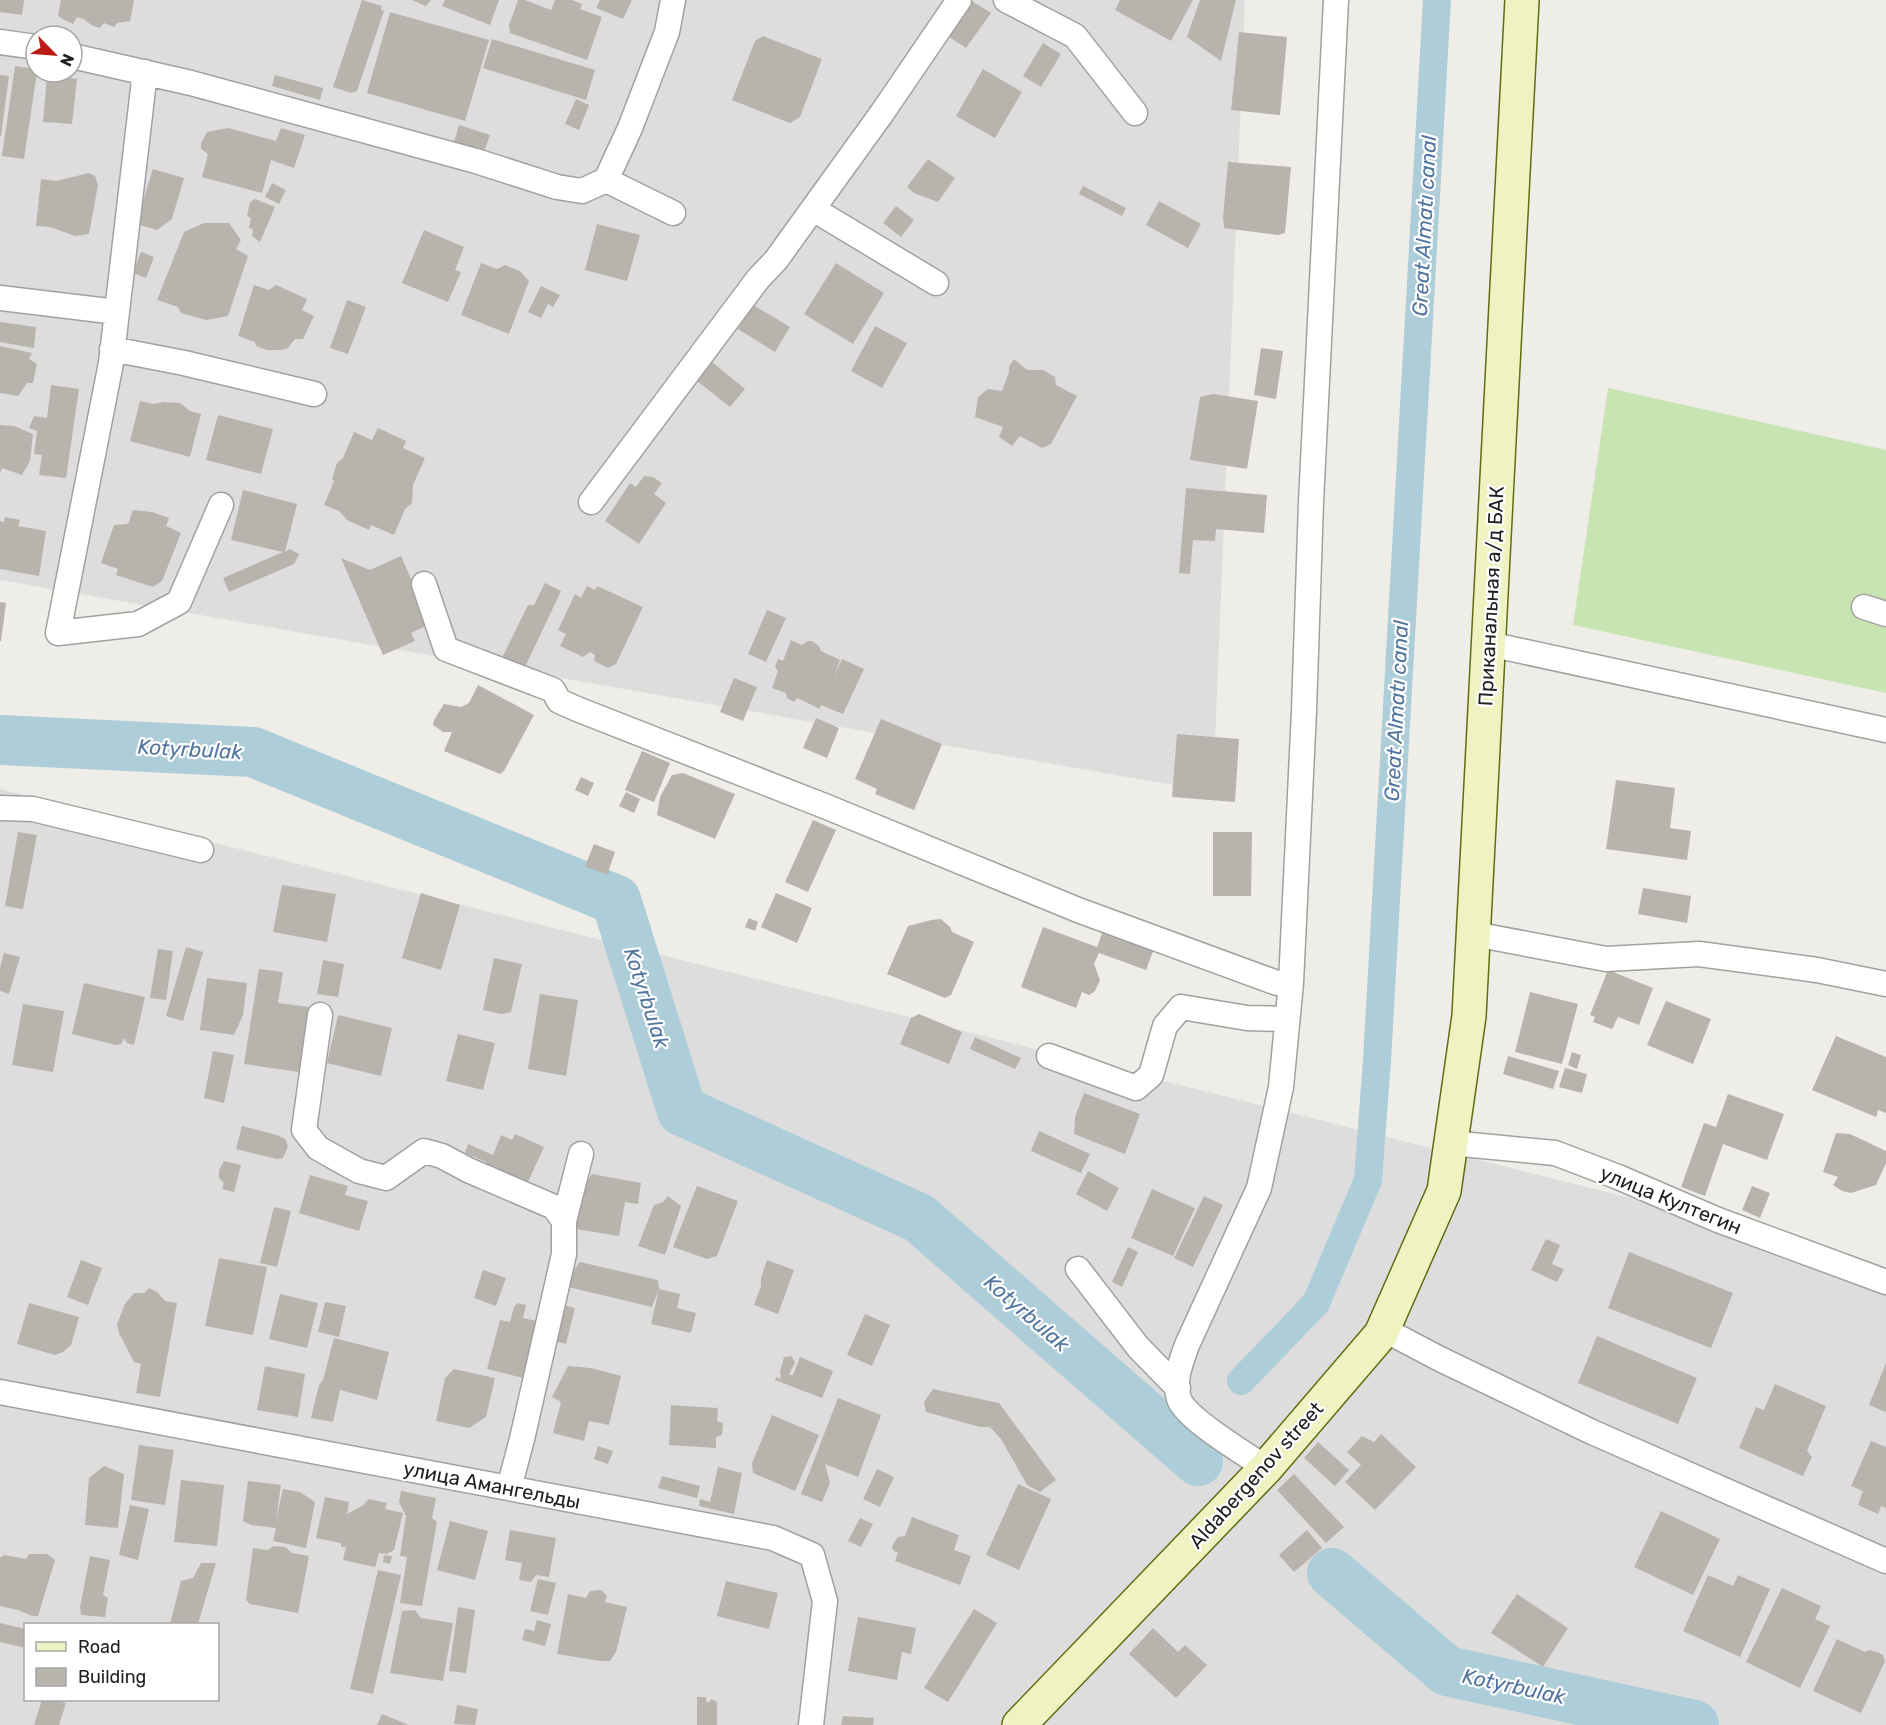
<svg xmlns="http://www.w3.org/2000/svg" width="1886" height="1725" font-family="Rubik,sans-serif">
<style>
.residential{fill:#dedddd;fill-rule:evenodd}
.grass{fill:#c9e4b3}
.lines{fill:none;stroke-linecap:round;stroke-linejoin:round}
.canal{stroke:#adcdd8;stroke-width:28}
.river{stroke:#adcdd8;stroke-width:50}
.building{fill:#b9b3ad}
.minor-casing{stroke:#a1a1a1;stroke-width:27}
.secondary-casing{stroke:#606d11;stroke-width:36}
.minor{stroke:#fff;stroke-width:24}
.secondary{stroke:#eff3c2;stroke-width:33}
.labels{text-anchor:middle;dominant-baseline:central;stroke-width:4.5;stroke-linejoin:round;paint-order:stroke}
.street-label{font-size:20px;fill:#202020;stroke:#fff}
.water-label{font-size:21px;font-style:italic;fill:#53769f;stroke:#fff}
</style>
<rect width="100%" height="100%" fill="#efede7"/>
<path class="residential" d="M0 0H1245L1213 792 0 580ZM36 36H72V72H36Z
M0 789 1718 1220 1886 1281V1725H0ZM26 1624H218V1700H26Z"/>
<path class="grass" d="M1608 388 1886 450V693L1573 625Z"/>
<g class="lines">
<path class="canal" d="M1241 1381 1316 1303 1368 1180 1377 1060 1437 0"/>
<path class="river" d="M0 740 253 752 616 900 682 1111 919 1218 1198 1461
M1332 1573 1447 1671 1694 1725"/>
</g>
<path class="building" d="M0 0H24L22 15 0 12Z
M61 0H134L130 21 117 23 114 27 104 23 100 28 91 25 84 19 77 17 73 24 62 19 58 15Z
M362 0 382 6 381 10 384 11 357 91 351 93 333 87Z
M412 0H431L426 6Z
M445 0H499L490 25 442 6Z
M518 0H525L551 10 555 0H572L582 4 580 9 602 17 587 60 510 33 509 25Z
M600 0H632L623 19 596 8Z
M970 0 991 13 966 48 946 35Z
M1120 0H1193L1171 41 1115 10Z
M1200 0H1236L1221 61 1187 37Z
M390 12 489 40 465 121 367 93Z
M1239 32 1287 37 1280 115 1231 110Z
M763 36 822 59 800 117 790 123 732 100 755 41Z
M492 39 595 70 586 100 483 68Z
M1043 43 1061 54 1041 87 1023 76Z
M15 66 36 69 37 72 24 159 2 156Z
M983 69 1022 92 995 138 956 116Z
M0 75 9 76 1 136H0Z
M275 75 323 88 320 100 272 86Z
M47 76 77 79 72 124 43 122Z
M576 99 589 105 579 130 565 124Z
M459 125 490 135 484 152 454 142Z
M228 128 276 141 281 128 305 135 294 168 271 160 262 193 202 177 208 154 201 149V143L207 132Z
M928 159 955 178 938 202 914 193 907 187Z
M1228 162 1291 167 1285 233 1278 235 1224 228 1223 217Z
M153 169 184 178 172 219 157 230 136 224Z
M89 173 95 176 98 185 89 234 75 236 50 227 36 226 41 179 56 181Z
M272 183 286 190 279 204 265 197Z
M1083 186 1126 208 1122 216 1079 194Z
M255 199 275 207 260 242 252 236 253 229 249 228 251 218 247 216 250 202Z
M1159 201 1201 224 1188 248 1146 225Z
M896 206 914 220 901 237 883 223Z
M204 223H229L241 240 236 249 248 256 228 316 206 320 181 313 178 307 157 300 184 232Z
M597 224 640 235 627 281 585 270Z
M424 230 464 247 455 270 461 272 448 302 402 283Z
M141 252 154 257 146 278 133 273Z
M481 263 497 269 505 265 520 271 529 281 509 334 461 315Z
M836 263 884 293 853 344 804 314Z
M254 285 269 290 276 285 307 299 302 310 314 316 303 339H295L288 348 282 350H267L256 346 255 342 238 336Z
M541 286 560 295 553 307 548 304 541 318 528 312Z
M347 300 366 307 348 354 330 348Z
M753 305 790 327 775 352 738 329Z
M0 322 36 327 34 348 0 342Z
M875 326 907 343 882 388 851 371Z
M0 346 32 353 29 359 37 364 33 383H27L18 396 0 393Z
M1261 348 1283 351 1276 399 1254 395Z
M1014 359 1027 370H1043L1055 377 1056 385 1077 396 1051 444 1042 448 1020 436 1012 446 999 437 1003 427 975 417 978 397 988 389 1002 391 1009 372V366Z
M712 362 745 389 730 407 697 381Z
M51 385 79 389 66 478 39 475 42 455 34 454 37 431 29 428 34 416 47 418Z
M1213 394 1258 401 1247 469 1190 460 1200 397Z
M140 401 154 404 164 402 180 403 190 411 201 414 190 457 130 441Z
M218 415 273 429 261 474 206 460Z
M0 425 14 426 33 434 30 461 22 475 2 468 0 473Z
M378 428 406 441 403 448 425 458 413 485 412 503 405 509 394 535 371 525 369 530 347 520 339 511 324 505 334 481 332 479 337 463 343 458 354 432 372 440Z
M644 476 653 477 662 483 654 494 666 503 639 544 605 521 630 483 636 487Z
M1186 488 1267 495 1264 533 1216 529 1215 541 1193 540 1190 574 1179 573Z
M243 490 297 504 285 552 290 549 299 554 294 564 229 592 223 578 283 552 231 540Z
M133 510 152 512 169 518 166 526 181 533 162 581 153 587 116 575 118 569 101 563 114 525 128 524Z
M5 517 20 520 18 526 46 531 39 576 0 569V521L4 522Z
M401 556 425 611 421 614 426 626 411 633 415 641 383 655 341 558 370 570Z
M545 583 561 591 525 667 503 656 528 605H534Z
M587 586 595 590 597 586 643 607 616 664 608 668 594 661 595 655 590 652 583 657 560 646 566 634 558 630 575 594 581 598Z
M0 602 6 603 1 641H0Z
M767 610 786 618 766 662 748 654Z
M791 640 802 645 808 641H812L819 646 821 651 840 660 834 677 842 659 864 669 843 714 821 705 820 709 797 698 794 702 787 698 786 693 772 688 778 671 775 667 778 659 783 661Z
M734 678 757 687 743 721 720 712Z
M478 685 534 715 504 771 500 774 444 751 452 732H443L433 725 434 720 444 704 461 707 469 703Z
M816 718 839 728 827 758 803 748Z
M881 719 942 744 914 810 875 794 877 789 855 779Z
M1177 734 1239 739 1235 802 1172 797Z
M642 751 670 763 654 802 625 790Z
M683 773 735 794 715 839 657 815 660 797 672 775Z
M581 777 594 783 588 796 575 790Z
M1616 780 1675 788 1670 828 1691 831 1687 860 1606 849Z
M626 792 640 799 634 813 619 806Z
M813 820 836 830 808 892 785 882Z
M18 832 37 835 23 909 5 906Z
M1213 832H1252L1251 896H1213Z
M594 844 615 852 607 875 585 866Z
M282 885 336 894 327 942 273 932Z
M1643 888 1691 896 1687 923 1638 914Z
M421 893 460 905 441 970 402 958Z
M776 893 812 908 797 943 761 927Z
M749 918 758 922 755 931 745 927Z
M941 919 950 927 952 932 974 942 951 995 945 998 887 974 908 926 931 920Z
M1043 927 1097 947 1103 931 1154 949 1146 970 1099 953 1094 964 1100 980 1095 991 1089 995 1082 992 1076 1008 1021 987Z
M186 947 203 952 183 1021 166 1016Z
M158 949 173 951 166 1000 150 998Z
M4 953 20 957 9 994 0 991V968Z
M494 958 522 964 511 1012 501 1014 483 1010Z
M323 960 344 964 338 997 317 994Z
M259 969 283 972 278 1003 309 1007 299 1072 244 1064Z
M1608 970 1653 988 1639 1025 1618 1017 1612 1029 1593 1022 1595 1017 1590 1015Z
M207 978 247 983 243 1015 234 1035 200 1030Z
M84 983 145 997 134 1045 127 1043 124 1038 121 1044 116 1045 72 1034Z
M1530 992 1578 1004 1562 1064 1515 1052Z
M540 994 578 1000 566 1076 528 1069Z
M1666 1001 1711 1019 1693 1064 1647 1045Z
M23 1004 64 1011 53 1072 12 1065Z
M919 1014 962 1032 949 1064 900 1044 911 1018Z
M338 1015 392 1028 381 1076 327 1063Z
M458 1034 495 1043 483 1090 446 1081Z
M1836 1036 1886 1057V1113L1878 1110 1876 1117 1812 1090Z
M975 1037 1021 1058 1015 1069 970 1049Z
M213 1051 234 1055 224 1103 204 1098Z
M1572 1052 1581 1055 1577 1069 1568 1065Z
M1508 1056 1559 1071 1553 1089 1503 1074Z
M1565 1068 1587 1074 1582 1093 1559 1087Z
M1084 1093 1140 1114 1125 1154 1074 1134 1075 1117Z
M1728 1094 1784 1114 1767 1160 1723 1144 1705 1196 1681 1187 1704 1123 1716 1127Z
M242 1126 277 1135 285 1139 288 1146 283 1158 277 1159 236 1149Z
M1039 1131 1090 1154 1081 1173 1031 1151Z
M1836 1133 1850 1134 1886 1151V1163L1876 1185 1851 1193 1842 1191 1833 1185 1838 1177 1823 1172Z
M515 1134 544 1147 527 1184 486 1166V1162L465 1153 468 1144 493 1155 501 1135 512 1140Z
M224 1161 241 1165 234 1192 222 1189 224 1183 219 1178V1170Z
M1088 1171 1119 1188 1107 1211 1076 1194Z
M592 1174 641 1183 638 1204 625 1202 619 1236 576 1229 583 1187Z
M310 1175 348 1186 345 1195 368 1201 359 1231 299 1213Z
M697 1186 738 1201 717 1256 707 1259 673 1247Z
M1752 1186 1770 1193 1760 1218 1742 1210Z
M1152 1189 1195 1208 1173 1256 1131 1238Z
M668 1196 681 1206 665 1255 638 1246 654 1205 663 1202Z
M1204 1196 1223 1205 1193 1267 1174 1258Z
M274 1207 291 1211 277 1267 260 1263Z
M1546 1239 1560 1245 1552 1264 1564 1269 1557 1282 1531 1270Z
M1128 1247 1138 1252 1122 1287 1112 1282Z
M1629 1252 1733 1293 1711 1348 1608 1308Z
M219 1258 267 1267 253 1335 205 1326Z
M81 1260 102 1268 88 1305 67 1297Z
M767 1260 794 1270 778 1314 754 1305 761 1286V1278Z
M580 1262 658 1280 659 1289 652 1307 568 1287 572 1272Z
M483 1270 506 1278 496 1306 474 1298Z
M149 1288 157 1292 165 1301 177 1303 160 1397 136 1393 141 1364 134 1362 119 1333 117 1324 125 1304 134 1293H144Z
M659 1289 680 1294 677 1308 696 1313 691 1333 651 1324Z
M280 1294 318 1303 307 1348 269 1339Z
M325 1302 346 1306 339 1337 318 1332Z
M29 1303 79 1317 71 1345 63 1352 55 1355 17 1344Z
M518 1303 526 1305 523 1318 537 1321 523 1378 487 1369 500 1320 510 1322 514 1307Z
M559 1304 575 1308 566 1344 550 1340Z
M865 1314 890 1325 872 1366 847 1355Z
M1597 1336 1697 1378 1678 1424 1578 1383Z
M334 1338 389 1352 377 1400 340 1390 333 1422 311 1418 319 1385 323 1380Z
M791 1356 795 1362 789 1375H793L800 1357 833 1371 822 1398 775 1380 776 1377 781 1379 780 1372 784 1357Z
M1886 1363V1412L1869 1405Z
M265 1366 305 1374 298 1417 257 1410Z
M568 1366 591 1368 621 1376 609 1425 589 1421 584 1441 553 1433 561 1402 552 1397Z
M454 1369 495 1378 486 1417 469 1428 436 1421 445 1378Z
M1775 1384 1826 1406 1807 1451 1812 1457 1803 1476 1739 1448 1756 1407 1764 1410Z
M933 1389 999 1403 1056 1480 1040 1492 1027 1485 1001 1439 990 1427H980L926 1412 924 1402Z
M838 1398 881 1415 858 1477 825 1464 830 1483 822 1502 801 1494Z
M671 1405 718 1408 717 1421 723 1423 722 1435 716 1437V1448L669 1445Z
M772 1415 819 1435 795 1491 753 1473 752 1463Z
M1381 1434 1416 1467 1375 1510 1345 1482 1361 1465 1347 1452 1362 1436 1374 1442Z
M1871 1441 1886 1447V1508L1881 1506 1878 1514 1858 1505 1863 1491 1851 1486Z
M1318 1442 1349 1470 1335 1486 1304 1458Z
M139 1445 174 1450 165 1505 131 1500Z
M598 1446 613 1451 608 1464 594 1459Z
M104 1466 124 1474 118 1528 85 1525 89 1478Z
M718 1467 742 1473 734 1514 699 1506 700 1499 710 1502Z
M877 1469 894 1477 880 1507 863 1499Z
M1294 1474 1344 1527 1326 1543 1277 1490Z
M662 1476 700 1486 697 1498 658 1488Z
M181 1480 224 1485 217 1546 174 1542Z
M248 1481 281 1485 276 1520 283 1489 300 1492 315 1502 306 1548 273 1541 276 1528 251 1525 243 1521Z
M1018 1484 1051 1499 1019 1570 986 1555Z
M401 1491 436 1498 432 1518 437 1522 422 1606 400 1603 407 1557 400 1556 406 1516 399 1502Z
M325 1497 349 1502 347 1514 362 1506 369 1499 387 1503 385 1509 403 1513 394 1550 387 1554 379 1553 375 1567 343 1560 346 1547H341V1543L316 1538Z
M130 1505 149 1509 138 1560 119 1555Z
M1661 1511 1720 1539 1693 1595 1634 1567Z
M912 1517 959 1535 954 1550 971 1556 960 1585 895 1561 898 1553 894 1551 892 1548 893 1544 898 1537 905 1536Z
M860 1518 873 1524 861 1547 848 1541Z
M450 1521 488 1531 475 1580 437 1570Z
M510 1530 556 1538 549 1577 536 1575 531 1582 519 1580 522 1563 505 1560Z
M1307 1530 1322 1548 1294 1572 1279 1555Z
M273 1546 285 1547 292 1553 309 1556 298 1613 250 1604 246 1600 253 1548 268 1550Z
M29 1554H47L55 1560 38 1616H32L18 1610 0 1606V1558L4 1555 26 1559Z
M384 1555 392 1556 390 1564 383 1562Z
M90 1556 110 1560 103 1595 108 1598 105 1617 81 1615 80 1607Z
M201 1563H216L198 1624H170L181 1581 193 1578Z
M378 1570 401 1575 373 1694 350 1689Z
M1708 1575 1733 1586 1738 1575 1770 1589 1740 1657 1683 1631Z
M538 1579 556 1583 548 1615 530 1611Z
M726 1581 778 1593 769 1629 717 1616Z
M1782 1588 1821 1606 1815 1619 1830 1626 1800 1688 1746 1662Z
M601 1590 607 1596 605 1602 627 1607 616 1652 610 1661H600L557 1654 568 1594 586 1598 590 1591Z
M1517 1594 1568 1628 1543 1667 1491 1633Z
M458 1607 475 1610 466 1673 449 1671Z
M974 1609 997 1623 948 1702 924 1688Z
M415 1610 421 1618 453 1623 443 1681 390 1673 402 1611Z
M858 1617 916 1628 911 1654 902 1652 897 1680 848 1671Z
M537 1620 551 1624 545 1646 522 1640 525 1629 534 1631Z
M0 1623 26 1629V1648L0 1642Z
M1153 1628 1178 1652 1185 1645 1207 1665 1176 1698 1129 1654Z
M1837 1639 1865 1652 1869 1650 1877 1652 1883 1655 1885 1661 1861 1713 1813 1691Z
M697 1697H706V1702H710L711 1699 717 1702V1725H697Z
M42 1700H55L66 1703 59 1725H34Z
M457 1705 478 1709 475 1725 454 1724Z
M382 1714 409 1725H377Z
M843 1716 874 1718 873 1725H841Z"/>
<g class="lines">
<defs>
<path id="minor" d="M1006 0 1075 36 1135 113
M0 42 36 47
M72 56 191 83 476 161 557 187 582 191 606 180 630 128 667 32 673 0
M145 72 111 363 58 633 138 624 179 602 221 505
M606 180 673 213
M813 209 936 283
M0 298 117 312
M112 349 184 363 314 394
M591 502 758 279 776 260 882 113 959 0
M424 584 446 649 553 690 559 701 577 709 827 807 1078 910 1277 983H1291
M1864 607 1886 614
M1489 644 1886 730
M0 808 33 809 201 850
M1474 934 1606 959 1699 954 1817 970 1886 984
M320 1015 304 1130 318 1148 359 1171 386 1178 424 1151 442 1156 468 1170 554 1207 564 1221V1254L522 1439 509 1488
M1049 1056 1136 1088 1151 1075 1165 1026 1181 1007 1247 1018 1287 1019
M1451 1143 1555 1153 1618 1177 1718 1220 1886 1282
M564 1221 581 1154
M1078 1269 1138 1347 1178 1388
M1383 1329 1440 1359 1592 1432 1886 1561
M0 1392 773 1538 812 1555 825 1601 811 1725
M1266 1468C1246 1454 1187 1420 1179 1399 1173 1381 1181 1362 1187 1345L1259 1188 1281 1087 1291 983 1304 711 1311 502 1336 0"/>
<path id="secondary" d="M1019 1725 1266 1468 1381 1334 1444 1191 1469 1016 1522 0"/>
</defs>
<use href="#minor" class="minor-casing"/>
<use href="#secondary" class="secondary-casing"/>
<use href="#minor" class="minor"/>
<use href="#secondary" class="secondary"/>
</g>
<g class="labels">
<g class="street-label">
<text transform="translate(1491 596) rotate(-87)">Приканальная а/д БАК</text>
<text transform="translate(1671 1200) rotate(22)">улица Култегин</text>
<text transform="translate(1256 1475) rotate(-48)">Aldabergenov street</text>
<text transform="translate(492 1485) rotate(11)">улица Амангельды</text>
</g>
<g class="water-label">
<text transform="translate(1424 226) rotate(-87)">Great Almatı canal</text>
<text transform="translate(1396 711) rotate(-87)">Great Almatı canal</text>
<text transform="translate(190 749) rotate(3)">Kotyrbulak</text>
<text transform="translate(647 998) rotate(72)">Kotyrbulak</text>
<text transform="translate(1027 1313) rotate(41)">Kotyrbulak</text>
<text transform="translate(1514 1686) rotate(12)">Kotyrbulak</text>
</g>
</g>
<rect x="24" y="1623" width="195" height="78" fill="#ffffff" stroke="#a6a6a6" stroke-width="1.5"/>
<rect x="36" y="1642" width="30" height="9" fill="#eff3c2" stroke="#a6a6a6" stroke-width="1.5"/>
<text x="78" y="1653" font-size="18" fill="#202020">Road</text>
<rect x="36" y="1668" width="30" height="18" fill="#b9b3ad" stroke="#a6a6a6" stroke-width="1.5"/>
<text x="78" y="1683" font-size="18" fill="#202020">Building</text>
<g transform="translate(54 54) rotate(115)"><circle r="28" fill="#ffffff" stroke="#a6a6a6" stroke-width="1.5"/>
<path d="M0-4.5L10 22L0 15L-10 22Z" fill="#ba1b16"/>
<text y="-9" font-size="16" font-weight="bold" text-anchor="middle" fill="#202020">N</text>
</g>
</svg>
